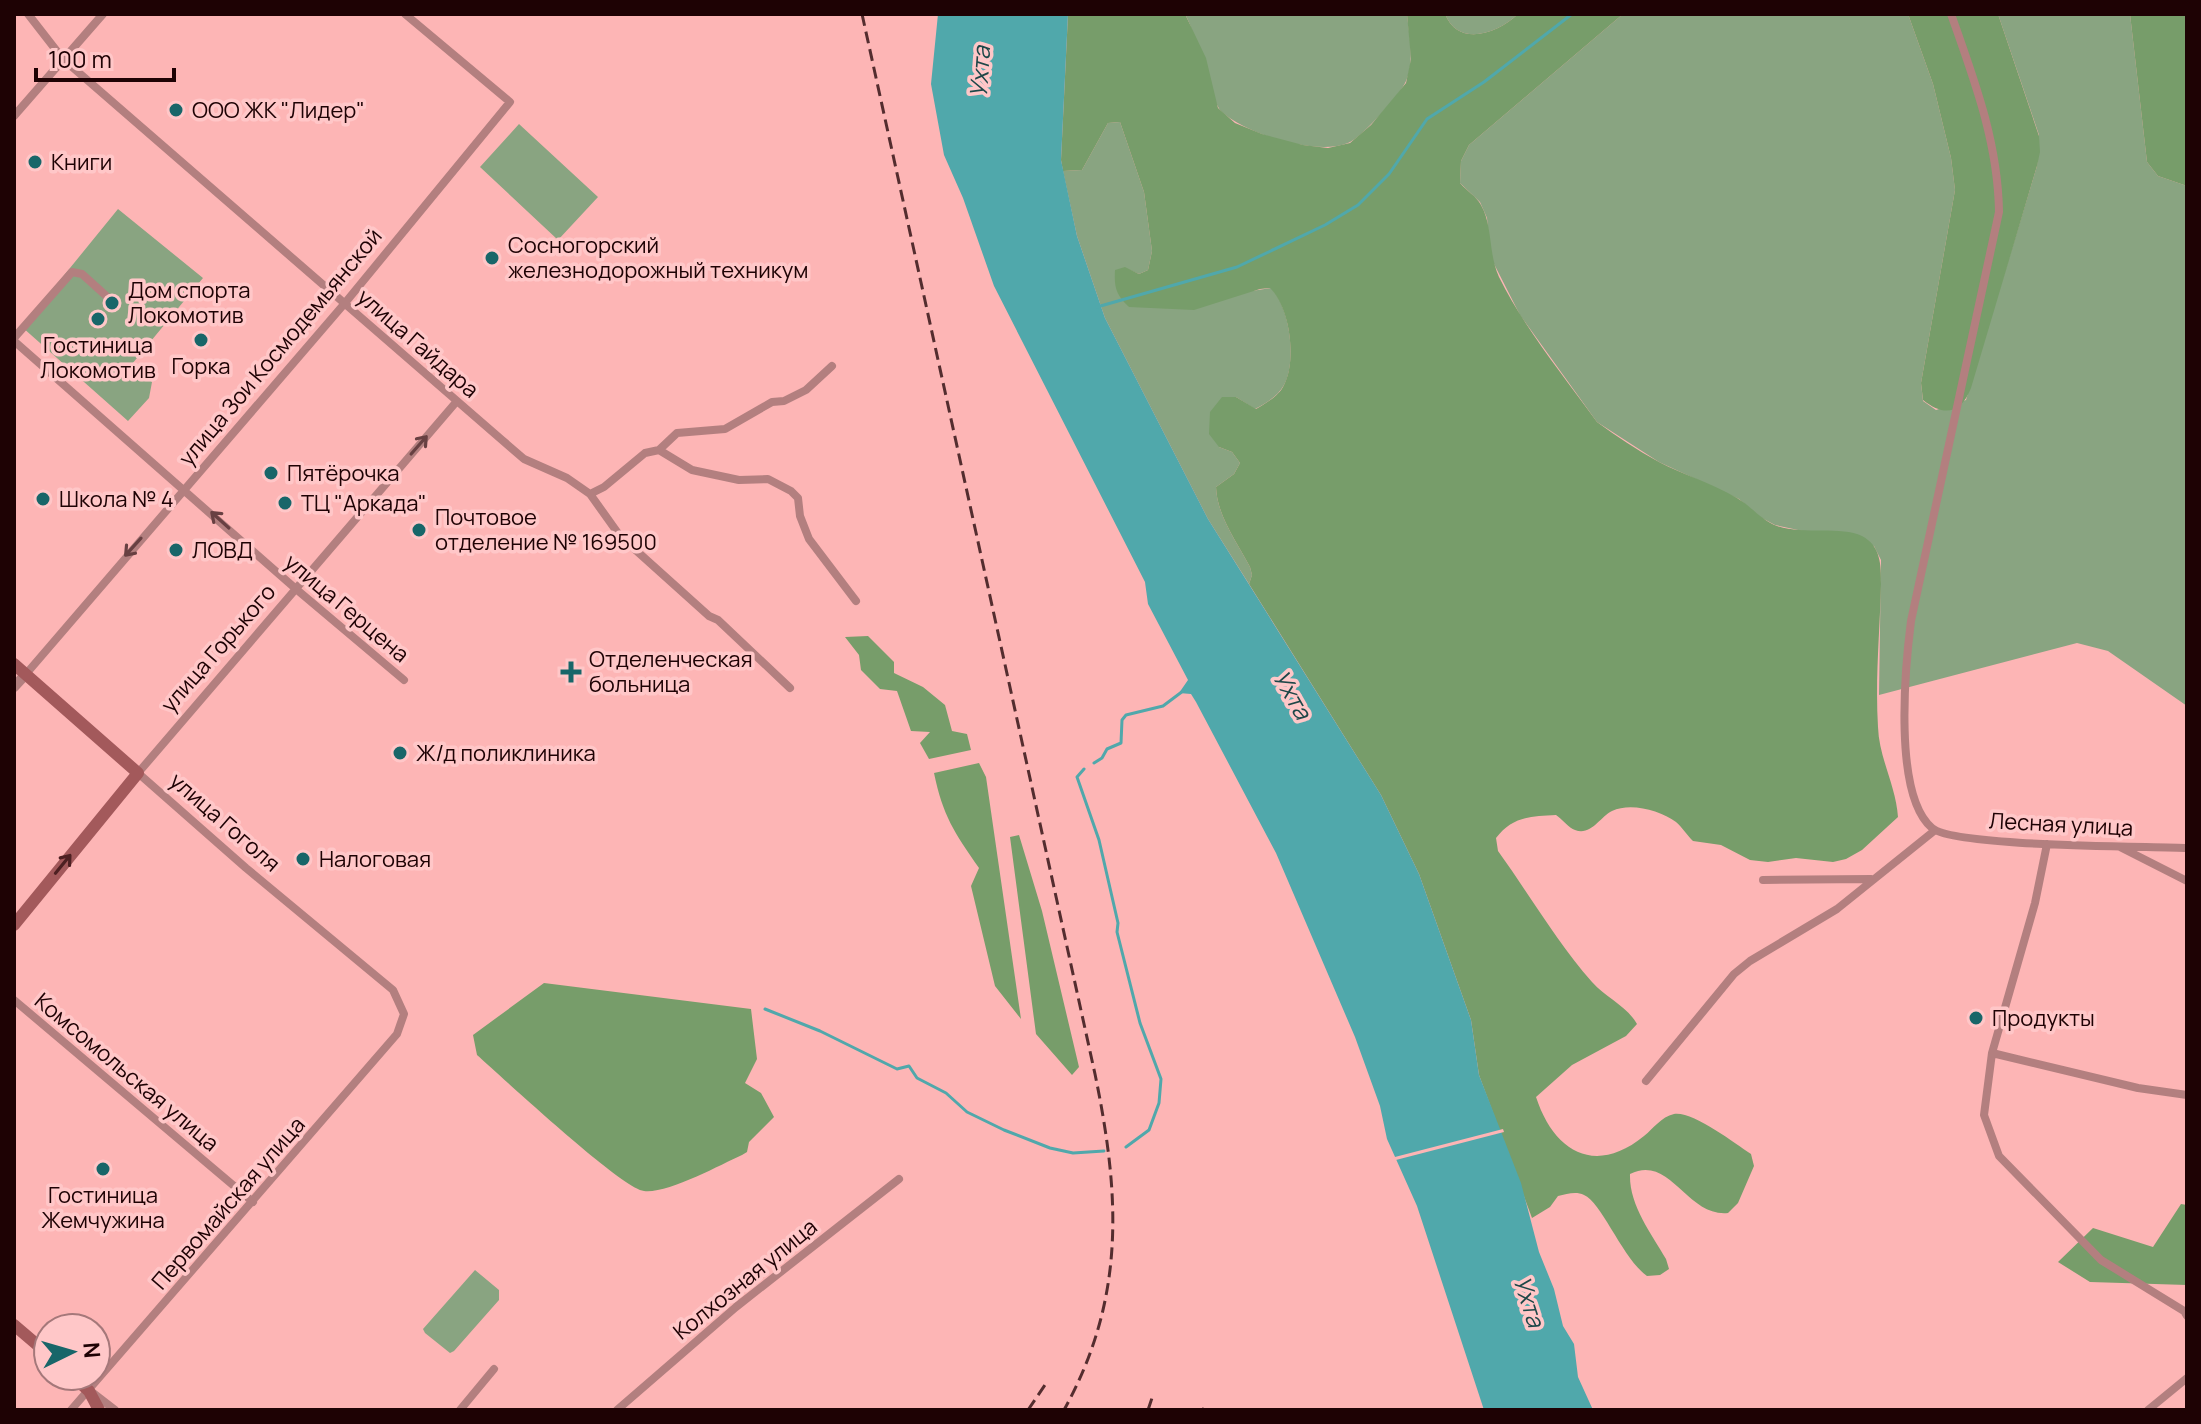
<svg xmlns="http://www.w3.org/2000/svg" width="2201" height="1424" font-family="Manrope,sans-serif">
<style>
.green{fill:#89a481}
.forest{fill:#779d6a}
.water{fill:#50a8ab}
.pier{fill:#fdb5b5}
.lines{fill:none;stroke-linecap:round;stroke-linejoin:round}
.stream{stroke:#50a8ab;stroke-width:3}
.minor{stroke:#b37f7f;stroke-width:8}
.tertiary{stroke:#b37f7f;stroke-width:10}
.secondary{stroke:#a3595b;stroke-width:12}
.rail{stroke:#542d2f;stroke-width:3;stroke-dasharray:12 6;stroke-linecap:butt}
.oneway{stroke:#684042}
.oneway2{stroke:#4d2022}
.poi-dot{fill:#186669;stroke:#ffc7c8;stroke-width:3}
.labels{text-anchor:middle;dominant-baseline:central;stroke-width:7;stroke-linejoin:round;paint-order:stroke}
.poi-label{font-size:22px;fill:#1e0204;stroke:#ffc7c8;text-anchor:start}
.street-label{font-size:22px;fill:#1e0204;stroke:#ffc7c8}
.water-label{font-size:24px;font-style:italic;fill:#1e4748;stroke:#ffc7c8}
</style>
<rect width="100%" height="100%" fill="#fdb5b5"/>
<path class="green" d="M1185 14H1407C1409 35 1415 61 1406 81 1401 94 1360 139 1348 143 1316 156 1245 134 1221 111 1211 101 1197 35 1185 14Z
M1445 14H1518C1498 33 1459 48 1445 14Z
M1623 14H1908L1933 84 1951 158 1955 190 1921 383 1923 401 1936 410 1966 400 2037 166 2039 135 1998 14H2130L2147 162 2158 176 2187 186V706L2108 651 2077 643 1879 695 1881 560 1874 546 1775 525 1760 517 1739 499 1659 462 1597 422 1520 315 1491 258 1487 218 1480 202 1460 183 1461 161 1469 145Z
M1120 122 1144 192 1152 251 1148 270 1139 274 1125 268 1129 307 1154 306 1271 288C1290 307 1297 361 1284 385 1278 396 1266 403 1255 409L1236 397 1219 447 1232 452 1240 463 1234 474 1216 487C1217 516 1237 542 1250 567L1252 575 1249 584 1208 519 1105 318 1077 236 1063 171 1082 170 1108 123Z
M519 124 598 197 558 240 480 167Z
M118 209 203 278 132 364 152 382 149 398 128 421 22 327Z
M475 1270 499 1290V1300L454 1351 450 1353 425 1333 423 1329Z"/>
<path class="forest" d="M1068 14H1185L1206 58 1218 108 1235 123 1262 134 1303 145 1328 148 1350 143 1371 125 1406 83 1411 59 1407 14H1445C1459 48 1498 33 1518 14H1623L1469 145 1461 161 1460 183C1466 190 1477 197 1481 205 1493 226 1488 253 1499 277 1525 329 1563 375 1597 422 1616 436 1637 450 1659 462 1684 475 1712 483 1737 498 1751 506 1761 520 1777 526 1804 535 1841 526 1862 536 1881 546 1881 565 1881 584 1880 631 1875 679 1878 727 1879 758 1896 786 1898 817L1862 850 1846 859 1833 862 1796 858 1768 862 1750 860 1721 845 1693 841C1687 835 1682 827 1676 822 1660 810 1630 802 1612 811 1600 817 1591 836 1575 830 1569 828 1562 819 1556 815 1530 816 1512 817 1496 838L1498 851C1529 894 1557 942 1592 982 1606 998 1626 1005 1637 1024L1626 1036 1572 1065 1536 1097C1554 1152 1595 1176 1644 1136 1654 1128 1661 1117 1674 1114 1693 1111 1734 1143 1751 1154L1754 1166 1738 1203 1728 1213C1686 1217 1671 1154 1630 1174 1629 1205 1651 1233 1666 1259L1669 1269 1660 1275 1647 1276C1623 1259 1602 1203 1584 1195 1576 1191 1567 1194 1558 1196L1550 1207 1532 1218 1479 1075 1471 1020 1419 874 1381 795 1249 584 1252 575 1250 567C1237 542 1217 516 1216 487L1234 474 1240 463 1232 452 1219 447 1209 434 1210 412 1222 397H1236L1256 409C1266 403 1279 396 1284 385 1297 360 1290 307 1270 288L1260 289 1194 310 1129 307C1116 295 1114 287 1115 270L1125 267 1139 274 1148 270 1152 251 1144 192 1120 122 1108 123 1082 170 1063 171 1061 160Z
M1908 14H1998L2039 136 2040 152 2037 166 1971 388C1961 414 1944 417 1923 400L1921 383 1955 190 1951 158 1933 84Z
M2130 14H2187V186L2158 176 2147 162Z
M868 636 894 662V673L923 687 945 705 952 731 967 734 971 750 929 759 920 743 930 732 911 731 897 691 880 689 861 670 859 655 845 637Z
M979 763 986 777 1021 1019 995 986 971 886 979 868C954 832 943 816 934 773Z
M1019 835 1042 911 1079 1067 1072 1075 1036 1034 1010 837Z
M544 983 751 1009 757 1059 745 1083 761 1093 774 1117 749 1142 747 1152 742 1155C720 1165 667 1194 644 1191 621 1188 503 1078 477 1055L473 1035Z
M2181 1204 2187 1205V1285L2090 1282 2058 1262 2093 1228 2153 1247Z"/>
<path class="water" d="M938 14H1068L1061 160 1077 236 1105 318 1208 519 1381 795 1419 874 1471 1020 1479 1075 1521 1183 1539 1252 1554 1289 1563 1326 1574 1344 1578 1377 1593 1410H1484L1417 1206 1387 1139 1380 1106 1355 1037 1276 853 1196 702 1191 694 1179 693 1188 680 1148 604 1145 582 994 286 963 198 944 155 931 84Z"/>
<path class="pier" d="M1503 1129 1504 1132 1392 1161 1391 1158Z"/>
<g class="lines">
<path class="stream" d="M1097 307 1237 267 1325 225 1358 205 1389 174 1427 119 1484 82 1572 14
M1094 763 1102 758 1107 749 1121 743 1122 720 1126 715 1163 706 1183 691
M1084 769 1077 777 1099 840 1118 923 1117 932 1140 1023 1161 1079 1159 1103 1149 1130 1126 1147
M765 1009 820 1031 897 1069 909 1066 917 1078 946 1093 967 1112 1004 1130 1050 1148 1073 1153 1104 1151"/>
<path class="minor" d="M28 14 63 59 502 440 524 459 567 478 590 494 620 536 709 616 718 620 790 688
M1951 14C1974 79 1998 142 1999 212L1911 621C1905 668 1893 795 1932 828 1954 847 2146 846 2187 848
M14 116 103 14
M14 338 72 272 82 274 113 302
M14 341 296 589 404 680
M659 450 692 470 739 480 768 479 791 491 798 498 800 516 809 539 856 601
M590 494 604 487 645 453 659 450 677 433 725 429 772 402 784 401 806 390 832 366
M26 674 345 303 510 102 405 14
M2047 844 2035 903 1992 1053 1984 1115 1999 1156 2101 1260 2184 1311 2187 1316
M2120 847 2187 881
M1763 880 1871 879
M14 1000 253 1202
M1992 1053 2138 1088 2187 1095
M1646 1081 1734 974 1750 961 1837 909 1934 831
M93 1393 115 1410
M71 1410 397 1034 404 1014 393 990 246 868 138 773 457 401
M460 1410 494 1369
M617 1410 736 1307 899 1179
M2148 1410 2187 1378"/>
<path class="tertiary" d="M14 687 26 674"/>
<path class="secondary" d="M14 664 138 773 14 925
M14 1325 48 1354
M73 1376 89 1391 99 1410"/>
<path class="rail" d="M862 14 1095 1074C1120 1195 1126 1298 1064 1410
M1028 1410 1047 1382
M1148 1410 1152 1398
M1203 1410 1204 1408"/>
</g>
<defs><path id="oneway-shaft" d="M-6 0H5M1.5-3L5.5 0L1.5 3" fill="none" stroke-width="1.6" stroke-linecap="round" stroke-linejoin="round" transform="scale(2)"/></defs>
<g class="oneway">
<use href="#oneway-shaft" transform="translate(419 445) rotate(-49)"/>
<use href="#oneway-shaft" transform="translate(220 520) rotate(-138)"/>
<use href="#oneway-shaft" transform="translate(133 547) rotate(132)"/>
</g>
<use class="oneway2" href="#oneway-shaft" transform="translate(63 864) rotate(-51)"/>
<g class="poi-dot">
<circle cx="176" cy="110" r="8"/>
<circle cx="35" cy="162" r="8"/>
<circle cx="492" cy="258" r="8"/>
<circle cx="112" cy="303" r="8"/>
<circle cx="98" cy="319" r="8"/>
<circle cx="201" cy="340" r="8"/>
<circle cx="271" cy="473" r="8"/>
<circle cx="43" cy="499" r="8"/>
<circle cx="285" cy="503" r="8"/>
<circle cx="419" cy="530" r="8"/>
<circle cx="176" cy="550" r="8"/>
<path d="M567 660h8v8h8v8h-8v8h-8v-8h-8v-8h8z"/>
<circle cx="400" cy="753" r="8"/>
<circle cx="303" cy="859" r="8"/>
<circle cx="1976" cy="1018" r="8"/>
<circle cx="103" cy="1169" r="8"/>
</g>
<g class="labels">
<g class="poi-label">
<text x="192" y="110">ООО ЖК "Лидер"</text>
<text x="51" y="162">Книги</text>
<text x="508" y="245">Сосногорский<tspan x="508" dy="25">железнодорожный техникум</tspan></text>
<text x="128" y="290">Дом спорта<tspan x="128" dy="25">Локомотив</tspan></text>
<text x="98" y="345" text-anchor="middle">Гостиница<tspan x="98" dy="25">Локомотив</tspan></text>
<text x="201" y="366" text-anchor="middle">Горка</text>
<text x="287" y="473">Пятёрочка</text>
<text x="59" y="499">Школа № 4</text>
<text x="301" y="503">ТЦ "Аркада"</text>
<text x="435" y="517">Почтовое<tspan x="435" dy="25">отделение № 169500</tspan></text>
<text x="192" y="550">ЛОВД</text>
<text x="589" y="659">Отделенческая<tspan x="589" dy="25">больница</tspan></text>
<text x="416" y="753">Ж/д поликлиника</text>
<text x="319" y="859">Налоговая</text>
<text x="1992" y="1018">Продукты</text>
<text x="103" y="1195" text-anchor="middle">Гостиница<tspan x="103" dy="25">Жемчужина</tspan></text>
</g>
<g class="street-label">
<text transform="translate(418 343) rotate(41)">улица Гайдара</text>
<text transform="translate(280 347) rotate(-50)">улица Зои Космодемьянской</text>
<text transform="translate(347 608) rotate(40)">улица Герцена</text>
<text transform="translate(218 648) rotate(-49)">улица Горького</text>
<text transform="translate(225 822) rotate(41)">улица Гоголя</text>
<text transform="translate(2061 824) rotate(3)">Лесная улица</text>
<text transform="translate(127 1072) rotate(40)">Комсомольская улица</text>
<text transform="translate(228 1203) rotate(-49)">Первомайская улица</text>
<text transform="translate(745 1279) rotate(-39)">Колхозная улица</text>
</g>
<g class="water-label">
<text transform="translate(979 72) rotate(-86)">Ухта</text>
<text transform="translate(1293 694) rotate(60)">Ухта</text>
<text transform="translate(1530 1301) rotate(72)">Ухта</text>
</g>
</g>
<rect width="2201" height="1424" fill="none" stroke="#1e0204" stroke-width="32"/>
<g transform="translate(72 1352) rotate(85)"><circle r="38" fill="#ffc7c8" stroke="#a5787a" stroke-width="2"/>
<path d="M0-6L14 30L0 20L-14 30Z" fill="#186669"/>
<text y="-12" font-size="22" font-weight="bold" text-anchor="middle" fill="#1e0204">N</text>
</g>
<path d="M36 68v12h138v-12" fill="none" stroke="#1e0204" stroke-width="4"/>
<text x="48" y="68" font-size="24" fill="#1e0204" stroke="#ffc7c8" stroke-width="6" paint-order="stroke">100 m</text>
</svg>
